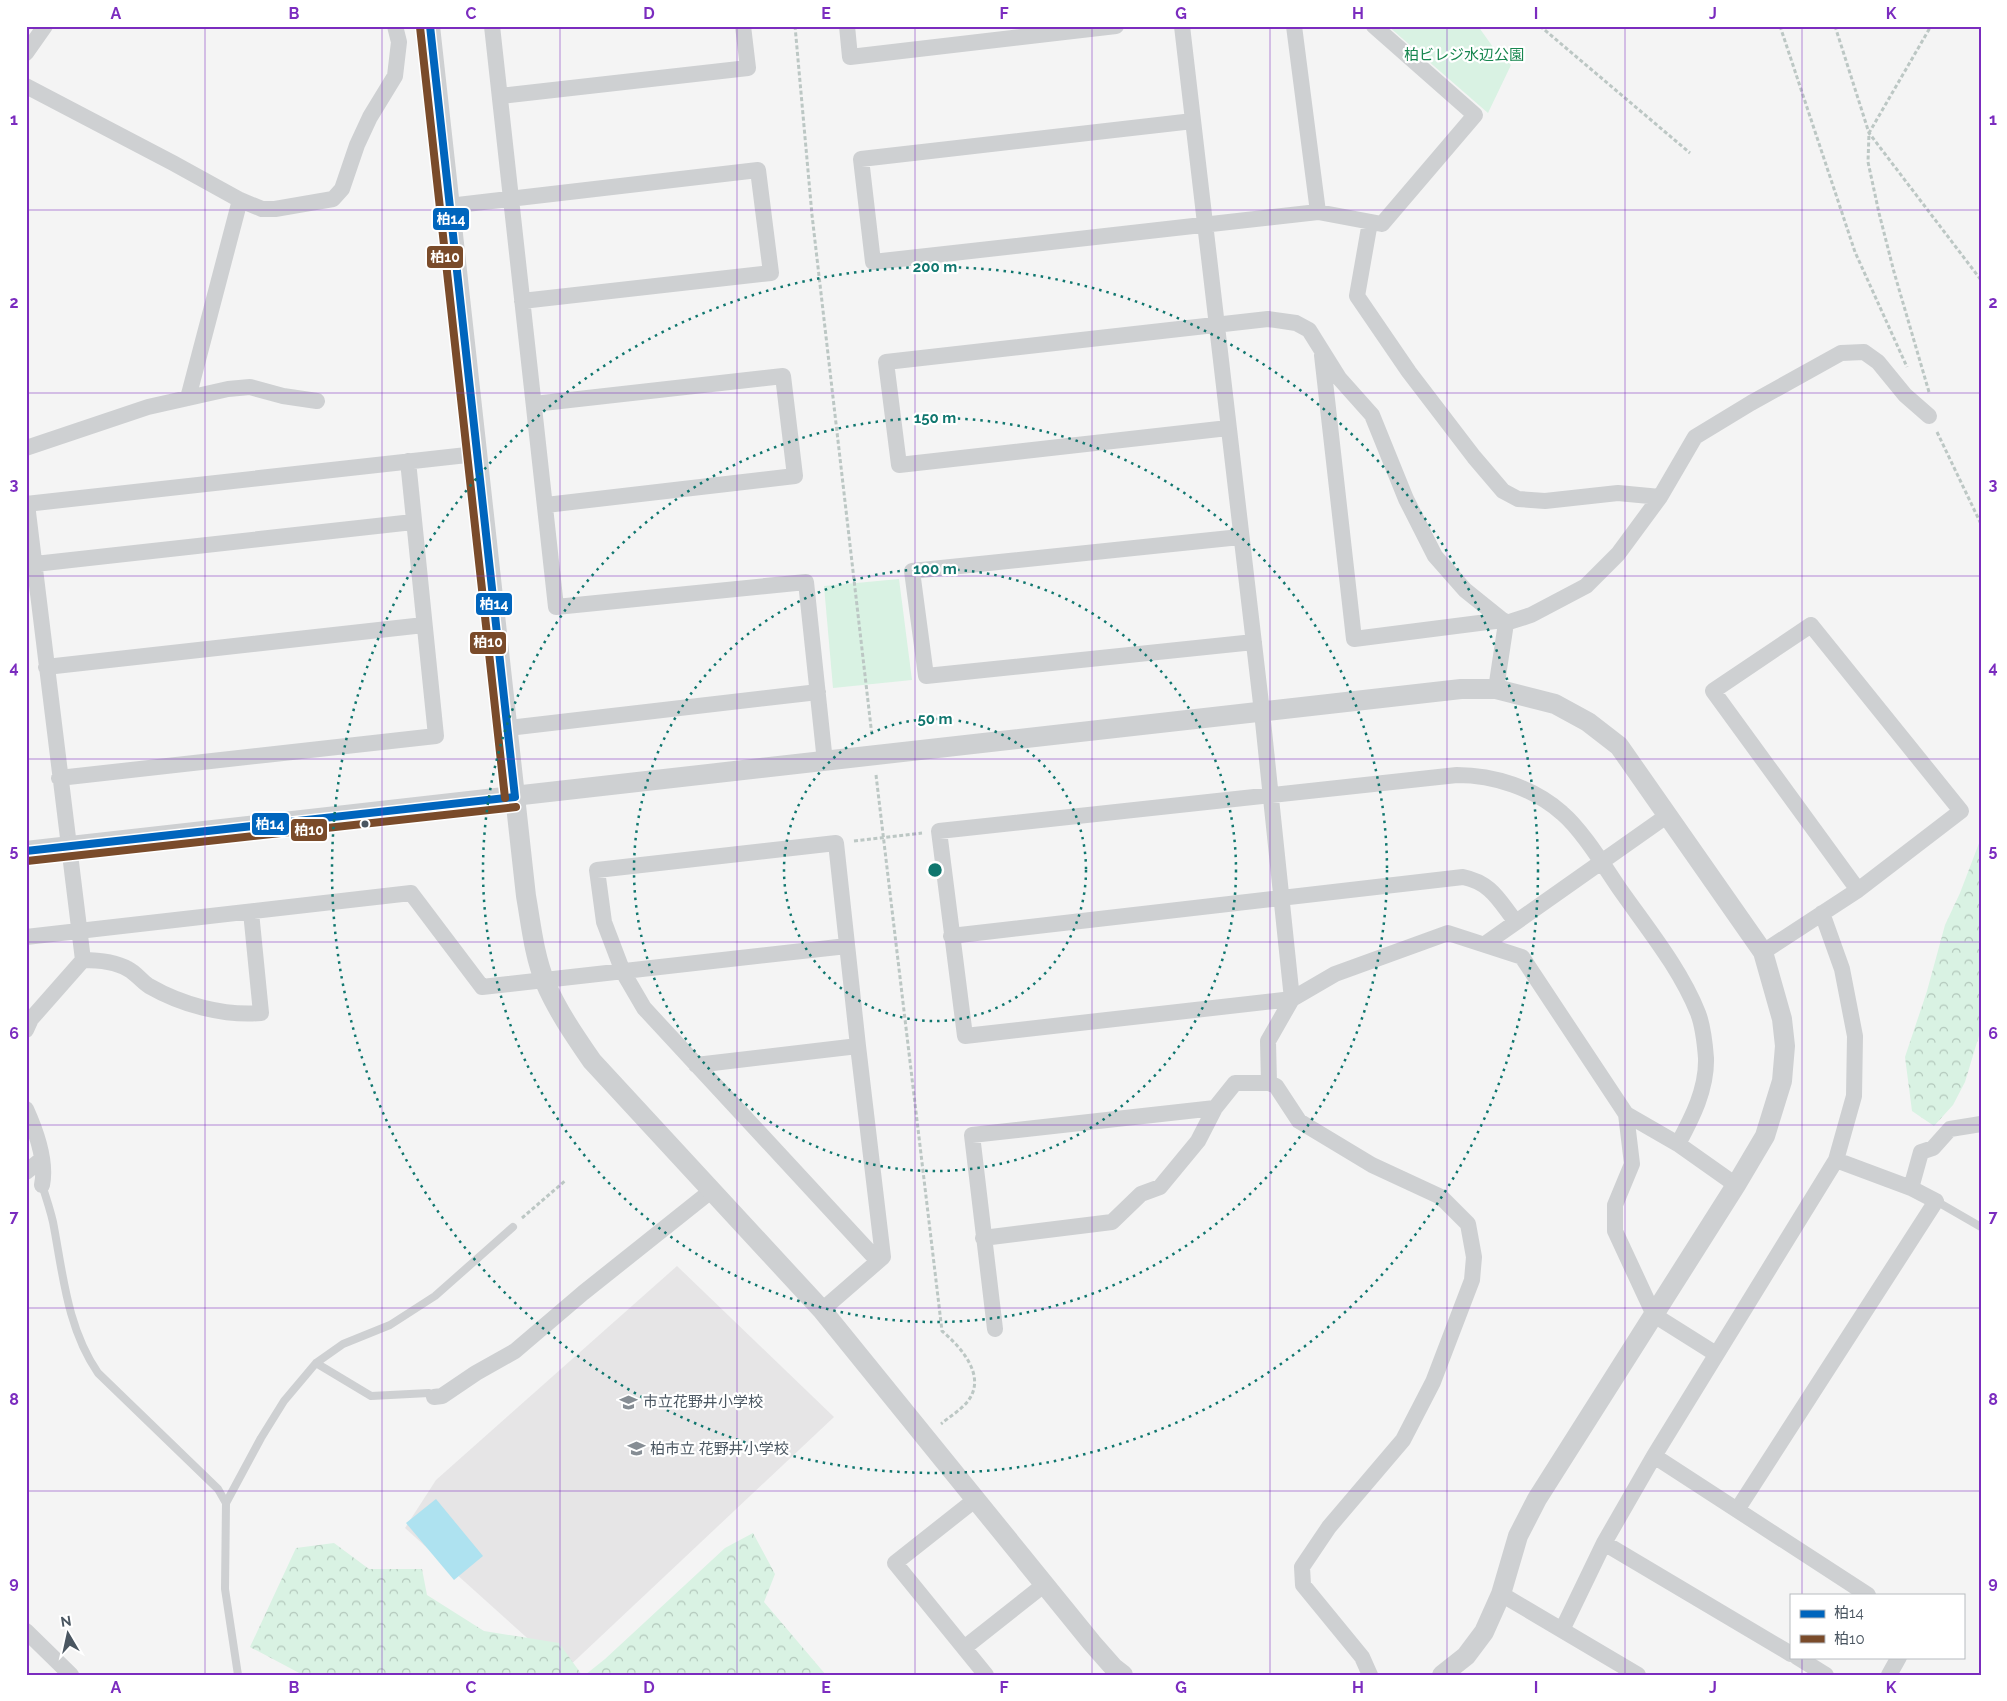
<svg xmlns="http://www.w3.org/2000/svg" width="2007" height="1701" font-family="Raleway,'Noto Sans JP',sans-serif">
<style>
.education{fill:#e6e5e6}
.forest{fill:url(#forest-crowns)}
.green{fill:#d9f2e3}
.water{fill:#aee2f0}
.lines{fill:none;stroke-linecap:round;stroke-linejoin:round}
.path{stroke:#bcc7c4;stroke-width:3;stroke-dasharray:4 2.5;stroke-linecap:butt}
.service{stroke:#ced0d2;stroke-width:8}
.minor{stroke:#ced0d2;stroke-width:16}
.tertiary{stroke:#ced0d2;stroke-width:20}
.bus-1-casing{stroke:#fff;stroke-width:11}
.bus-2-casing{stroke:#fff;stroke-width:11}
.bus-1{stroke:#0065bd;stroke-width:8}
.bus-2{stroke:#7a4b2a;stroke-width:8}
.grid{fill:none;stroke:#7b2cbf;stroke-width:1;stroke-opacity:0.55}
.ring{fill:none;stroke:#0f766e;stroke-width:2.5;stroke-dasharray:2.5 5}
.bus-dot{fill:#4a5661;stroke:#fff;stroke-width:2}
.labels{text-anchor:middle;dominant-baseline:central;stroke-width:4.5;stroke-linejoin:round;paint-order:stroke}
.park-label{font-size:15px;fill:#17864f;stroke:#fff}
.poi-label{font-size:15px;fill:#4a5661;stroke:#fff;text-anchor:start}
.centre{fill:#0f766e;stroke:#fff;stroke-width:2.5}
.ring-label{font-size:15px;text-anchor:middle;font-weight:bold;fill:#0f766e;stroke:#fff;stroke-width:4.5;stroke-linejoin:round;paint-order:stroke}
.line-badge{stroke:#fff;stroke-width:2}
.badge-label{font-size:14px;text-anchor:middle;font-weight:bold;fill:#fff}
.neatline{fill:none;stroke:#7b2cbf;stroke-width:2}
.grid-label{font-size:16px;text-anchor:middle;font-weight:bold;fill:#7b2cbf}
</style>
<defs>
<pattern id="forest-crowns" width="20" height="18" patternUnits="userSpaceOnUse" patternTransform="scale(1.25)"><rect width="20" height="18" fill="#d9f2e3"/><path d="M2 6a3 3 0 1 1 6 0M12 15a3 3 0 1 1 6 0" fill="none" stroke="#b2c7bb"/></pattern>
</defs>
<rect width="100%" height="100%" fill="#f4f4f4"/>
<path class="education" d="M677 1266 834 1417 564 1671 405 1528 436 1480Z"/>
<path class="forest" d="M1981 838V1029L1965 1082 1953 1105 1934 1126 1912 1111 1905 1057 1927 991 1945 925 1960 893Z
M753 1533 775 1574 764 1602 826 1675H585L605 1659 725 1548Z
M334 1543 369 1569H422L427 1595 484 1631 559 1643 582 1675H303L250 1647 296 1548Z"/>
<path class="green" d="M1388 26H1478L1495 50 1511 65 1488 113Z
M899 579 912 680 833 688 824 586Z"/>
<path class="water" d="M436 1499 483 1556 454 1580 406 1523Z"/>
<g class="lines">
<path class="path" d="M795 26 812 215 872 736
M1540 26 1690 153
M1780 26 1855 252 1907 367
M1835 26 1869 133 1981 280
M1929 392 1894 272 1879 213 1868 162 1869 133 1931 26
M1937 432 1981 524
M876 775 942 1331C961 1347 987 1376 968 1401 961 1410 949 1417 941 1424
M854 841 922 833
M522 1218 566 1180"/>
<path class="service" d="M42 1185C46 1197 50 1209 53 1222 63 1274 67 1328 98 1373L218 1489 226 1503 225 1589 238 1675
M1936 1201 1981 1227
M316 1363 371 1396 429 1393 434 1397
M226 1503 261 1438 284 1401 316 1363 343 1344 390 1325 435 1296 513 1227"/>
<path class="minor" d="M492 26 556 607 806 582 825 762
M847 26 850 57 1116 26
M1182 26 1262 712 1292 999 1268 1041 1269 1083
M1294 26 1318 212
M26 53 45 26
M26 86 173 163 240 200 262 209H275L333 199 342 189 357 145 370 117 395 76 399 42 395 26
M500 96 748 68 743 26
M1193 121 861 159 873 262 1318 212 1382 224 1475 115 1374 26
M449 206 758 170 771 273 522 301
M1370 222 1357 296 1409 372 1474 457 1503 491 1518 499 1545 501 1618 493 1660 497
M1322 355 1354 639 1503 620
M188 398 240 200
M534 404 783 376 795 476 546 505
M1228 428 899 465 886 362 1268 319 1296 323 1309 330 1339 378 1372 415 1406 499 1435 556 1465 590 1506 623
M26 448 148 407 228 389 250 387 283 396 317 401
M26 504 476 454
M1240 537 912 571 926 676 1254 642
M35 564 413 522
M1506 623 1531 615 1586 586 1618 554 1660 497 1695 437 1751 403 1841 353 1864 352 1878 362 1905 395 1929 416
M1811 625 1961 811 1858 890 1713 691Z
M46 667 424 625
M1496 689 1506 623
M508 728 818 692
M59 778 436 736 408 461
M951 936 1463 877C1492 883 1499 901 1516 922
M26 937 411 893 482 987 847 946
M1485 944 1668 815
M1763 952 1858 890
M83 960C98 960 114 961 128 969 136 973 141 981 149 986 182 1005 223 1016 261 1013L251 912
M26 1030 31 1019 83 960 27 504
M696 1065 858 1046
M26 1109C36 1131 47 1161 42 1185
M1626 1114 1632 1164 1615 1205V1231L1654 1315 1716 1354
M1678 1144C1692 1118 1707 1089 1706 1058 1705 1045 1703 1026 1698 1013 1680 968 1647 928 1619 888 1604 866 1582 830 1562 813 1534 788 1494 775 1457 775L939 831 965 1036 1292 999 1335 974 1448 933 1522 957 1626 1114 1678 1144 1736 1185
M26 1172 42 1159
M1911 1188 1921 1152 1933 1148 1950 1129 1981 1124
M983 1238 1112 1222 1141 1194 1160 1187 1198 1141 1215 1108 1235 1083H1269L1276 1086 1299 1121 1372 1165 1441 1197 1468 1224 1474 1257 1472 1280 1433 1382 1403 1440 1329 1527 1302 1567 1303 1585 1362 1657 1370 1675
M822 1310 883 1257 858 1046 836 843 597 870 604 922 623 972 644 1008 878 1261
M995 1329 972 1135 1215 1108
M434 1397 442 1396 476 1373 515 1351 583 1293 711 1191
M1654 1456 1868 1595
M976 1499 895 1563 986 1675
M1737 1510 1936 1201 1911 1188 1836 1160
M1604 1543 1791 1654
M1501 1594 1638 1675
M1562 1630 1604 1543 1654 1456 1836 1160 1854 1096 1855 1036 1842 969 1822 913
M26 1631 71 1675
M964 1648 1045 1584
M1797 1657 1826 1675
M1889 1675 1899 1657"/>
<path class="tertiary" d="M430 26 526 896C531 924 534 955 545 982 557 1010 574 1035 592 1061L822 1310 1092 1643 1114 1668 1123 1675
M26 851 1461 689H1496L1555 704 1588 722 1619 746 1763 952 1782 1019 1785 1046 1782 1081 1765 1136 1736 1185 1537 1499 1518 1536 1501 1594 1484 1632 1466 1656 1442 1675"/>
<defs>
<path id="bus-1" d="M430 26 515 797
M26 851 515 797"/>
<path id="bus-2" d="M420 27 505 798
M27 861 516 807"/>
</defs>
<use href="#bus-1" class="bus-1-casing"/>
<use href="#bus-2" class="bus-2-casing"/>
<use href="#bus-1" class="bus-1"/>
<use href="#bus-2" class="bus-2"/>
</g>
<path class="grid" d="M205 26V1675M382 26V1675M560 26V1675M737 26V1675M915 26V1675M1092 26V1675M1270 26V1675M1447 26V1675M1625 26V1675M1802 26V1595M26 210H1981M26 393H1981M26 576H1981M26 759H1981M26 942H1981M26 1125H1981M26 1308H1981M26 1491H1981M1802 1657V1675"/>
<g class="ring">
<circle cx="935" cy="870" r="151"/>
<circle cx="935" cy="870" r="301"/>
<circle cx="935" cy="870" r="452"/>
<circle cx="935" cy="870" r="603"/>
</g>
<defs>
<symbol id="school-bare" viewBox="-9 -9 18 18"><path d="M0-5L7-2L0 1L-7-2ZM-4 1L0 2.5L4 1V4Q0 6-4 4Z" fill="#868d94" stroke="#fff" stroke-width="2.5" paint-order="stroke"/></symbol>
</defs>
<g fill-rule="evenodd">
<use href="#school-bare" x="616" y="1390" width="25" height="25"/>
<use href="#school-bare" x="624" y="1436" width="25" height="25"/>
</g>
<circle class="bus-dot" cx="365" cy="824" r="4.5"/>
<g class="labels">
<g class="park-label">
<text x="1464" y="55">柏ビレジ水辺公園</text>
</g>
<g class="poi-label">
<text x="643" y="1402">市立花野井小学校</text>
<text x="650" y="1449">柏市立 花野井小学校</text>
</g>
</g>
<circle cx="935" cy="870" r="8" class="centre"/>
<g class="ring-label">
<text x="935" y="272">200 m</text>
<text x="935" y="423">150 m</text>
<text x="935" y="574">100 m</text>
<text x="935" y="724">50 m</text>
</g>
<g class="line-badge">
<rect x="432" y="207" width="38" height="24" rx="5" fill="#0065bd"/>
<rect x="426" y="245" width="38" height="24" rx="5" fill="#7a4b2a"/>
<rect x="475" y="592" width="38" height="24" rx="5" fill="#0065bd"/>
<rect x="469" y="631" width="38" height="24" rx="5" fill="#7a4b2a"/>
<rect x="251" y="812" width="39" height="24" rx="5" fill="#0065bd"/>
<rect x="290" y="818" width="38" height="24" rx="5" fill="#7a4b2a"/>
</g>
<g class="badge-label">
<text x="451" y="224">柏14</text>
<text x="445" y="262">柏10</text>
<text x="494" y="609">柏14</text>
<text x="488" y="647">柏10</text>
<text x="270" y="829">柏14</text>
<text x="309" y="835">柏10</text>
</g>
<rect width="2007" height="1701" fill="none" stroke="#ffffff" stroke-width="55"/>
<rect x="1790" y="1594" width="175" height="65" fill="#ffffff" stroke="#b7bbc0"/>
<rect x="1800" y="1610" width="25" height="8" fill="#0065bd" stroke="#b7bbc0"/>
<text x="1834" y="1618" font-size="15" fill="#4a5661">柏14</text>
<rect x="1800" y="1635" width="25" height="8" fill="#7a4b2a" stroke="#b7bbc0"/>
<text x="1834" y="1644" font-size="15" fill="#4a5661">柏10</text>
<g transform="translate(68 1634) rotate(351)" stroke="#ffffff" stroke-width="4" paint-order="stroke">
<path d="M0-4L9 19L0 12L-9 19Z" fill="#4a5661"/>
<text y="-8" font-size="14" font-weight="bold" text-anchor="middle" fill="#4a5661">N</text>
</g>
<rect x="28" y="28" width="1952" height="1646" class="neatline"/>
<g class="grid-label">
<text x="116" y="19">A</text>
<text x="294" y="19">B</text>
<text x="471" y="19">C</text>
<text x="649" y="19">D</text>
<text x="826" y="19">E</text>
<text x="1004" y="19">F</text>
<text x="1181" y="19">G</text>
<text x="1358" y="19">H</text>
<text x="1536" y="19">I</text>
<text x="1713" y="19">J</text>
<text x="1891" y="19">K</text>
<text x="14" y="125">1</text>
<text x="1993" y="125">1</text>
<text x="14" y="308">2</text>
<text x="1993" y="308">2</text>
<text x="14" y="490">3</text>
<text x="1993" y="490">3</text>
<text x="14" y="673">4</text>
<text x="1993" y="673">4</text>
<text x="14" y="856">5</text>
<text x="1993" y="856">5</text>
<text x="14" y="1039">6</text>
<text x="1993" y="1039">6</text>
<text x="14" y="1222">7</text>
<text x="1993" y="1222">7</text>
<text x="14" y="1405">8</text>
<text x="1993" y="1405">8</text>
<text x="14" y="1588">9</text>
<text x="1993" y="1588">9</text>
<text x="116" y="1693">A</text>
<text x="294" y="1693">B</text>
<text x="471" y="1693">C</text>
<text x="649" y="1693">D</text>
<text x="826" y="1693">E</text>
<text x="1004" y="1693">F</text>
<text x="1181" y="1693">G</text>
<text x="1358" y="1693">H</text>
<text x="1536" y="1693">I</text>
<text x="1713" y="1693">J</text>
<text x="1891" y="1693">K</text>
</g>
</svg>
